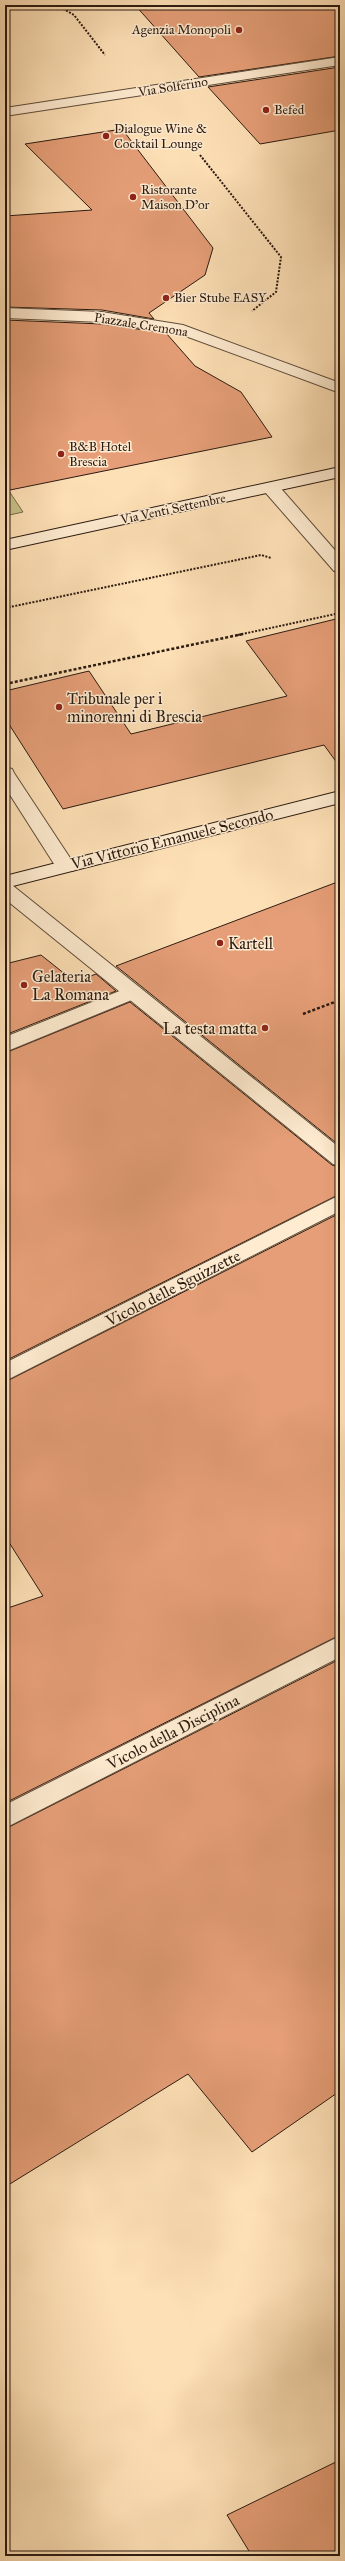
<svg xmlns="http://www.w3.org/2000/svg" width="345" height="2561" font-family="'IM FELL Great Primer',serif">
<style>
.green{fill:#c7c089;stroke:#796d4d}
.building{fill:#e59e77;stroke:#2b1a11}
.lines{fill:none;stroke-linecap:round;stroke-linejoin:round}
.service-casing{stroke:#604c3a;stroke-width:2}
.minor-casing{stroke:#604c3a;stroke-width:2}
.tertiary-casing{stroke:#604c3a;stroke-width:2}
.secondary-casing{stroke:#2b1a11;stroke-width:2}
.path-far1{stroke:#2b1a11;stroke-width:2;stroke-dasharray:2 1.5;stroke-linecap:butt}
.path{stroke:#2b1a11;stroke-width:2.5;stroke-dasharray:3 2;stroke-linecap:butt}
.service{fill:#feebd0;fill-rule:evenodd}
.minor{fill:#feebd0;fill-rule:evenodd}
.tertiary{fill:#feebd0;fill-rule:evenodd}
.secondary{fill:#feebd0;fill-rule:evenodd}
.poi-dot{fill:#8f2418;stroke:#feebd0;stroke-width:1.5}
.labels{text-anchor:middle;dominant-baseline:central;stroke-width:3;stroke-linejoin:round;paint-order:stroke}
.far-poi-label{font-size:13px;fill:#2b1a11;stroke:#feebd0;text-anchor:start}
.far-street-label{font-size:13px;fill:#2b1a11;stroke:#feebd0}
.poi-label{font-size:16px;fill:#2b1a11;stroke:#feebd0;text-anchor:start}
.street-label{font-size:16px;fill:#2b1a11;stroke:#feebd0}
</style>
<rect width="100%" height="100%" fill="#fee0b6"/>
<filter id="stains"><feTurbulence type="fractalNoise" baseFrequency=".005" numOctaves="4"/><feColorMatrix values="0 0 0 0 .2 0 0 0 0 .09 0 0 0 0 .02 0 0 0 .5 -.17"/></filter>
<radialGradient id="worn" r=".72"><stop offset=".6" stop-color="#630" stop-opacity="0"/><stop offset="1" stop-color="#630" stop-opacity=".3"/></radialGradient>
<path class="green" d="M5 485 23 512 5 516Z"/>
<path class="building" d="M135 5H340V56L199 77Z
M340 67V130L260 144 208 87Z
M122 129 213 248 205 275 149 313 154 319 102 310 5 307V216L92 210 25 144Z
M5 320 102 324 166 333 195 366 241 392 272 437 5 491Z
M340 618V767L324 745 63 809 5 718V691L89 671 131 734 287 696 246 641Z
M340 881V1146L116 966Z
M41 955 75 982 96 974 116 991 5 1035V964Z
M130 1002 332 1165 340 1167V1194L5 1361V1053Z
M340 1213V1635L5 1803V1609L43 1596 5 1536V1382Z
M340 1659V2091L252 2152 188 2074 5 2187V1829Z
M340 2460V2556H252L227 2515Z"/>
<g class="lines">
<defs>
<path id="service" d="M132 986 139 987 142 992 139 997 5 1052V1037Z
M340 1195V1211L5 1381V1363Z
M340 1636V1657L5 1828V1805Z"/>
<path id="minor" d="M5 308 102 312 183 325 340 383V393L180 334 102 322 5 318Z
M271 483 277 484 340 556V572L334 571 265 492 263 488Z
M5 767 12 769 14 773 76 867 73 871H59L56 867 5 787Z
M5 883 12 885 340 1148V1166L333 1164 5 899Z"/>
<path id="tertiary" d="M340 57V65L5 116V108Z"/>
<path id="secondary" d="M340 467V477L5 550V540Z
M340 791V803L5 888V876Z"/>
</defs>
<use href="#service" class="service-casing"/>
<use href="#minor" class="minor-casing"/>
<use href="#tertiary" class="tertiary-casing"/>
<use href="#secondary" class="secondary-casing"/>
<path class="path-far1" d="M57 5 74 15 105 55
M200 155 281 257 276 292 252 311
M5 608 261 555 271 558
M238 635 340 613"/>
<path class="path" d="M5 684 243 634
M5 727 8 732
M303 1014 340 1000"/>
<use href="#service" class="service"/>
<use href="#minor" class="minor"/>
<use href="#tertiary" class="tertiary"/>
<use href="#secondary" class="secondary"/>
</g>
<g class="poi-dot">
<circle cx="239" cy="30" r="4"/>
<circle cx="266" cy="110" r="4"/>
<circle cx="106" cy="136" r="4"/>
<circle cx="133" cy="197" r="4"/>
<circle cx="166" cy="298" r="4"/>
<circle cx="61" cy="454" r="4"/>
<circle cx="59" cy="707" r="4"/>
<circle cx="220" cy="943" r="4"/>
<circle cx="24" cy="985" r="4"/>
<circle cx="265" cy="1028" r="4"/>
</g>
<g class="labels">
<g class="far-poi-label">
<text x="231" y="30" text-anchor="end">Agenzia Monopoli</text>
<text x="274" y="110">Befed</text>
<text x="114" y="129">Dialogue Wine &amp;<tspan x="114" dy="15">Cocktail Lounge</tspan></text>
<text x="141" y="190">Ristorante<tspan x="141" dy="15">Maison D'or</tspan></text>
<text x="174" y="298">Bier Stube EASY</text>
<text x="69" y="447">B&amp;B Hotel<tspan x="69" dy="15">Brescia</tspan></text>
</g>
<g class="far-street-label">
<text transform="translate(173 87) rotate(-9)">Via Solferino</text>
<text transform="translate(141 325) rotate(9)">Piazzale Cremona</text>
<text transform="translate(173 509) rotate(-12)">Via Venti Settembre</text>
</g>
<g class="poi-label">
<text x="67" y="698">Tribunale per i<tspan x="67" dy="18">minorenni di Brescia</tspan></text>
<text x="228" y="943">Kartell</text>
<text x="32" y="976">Gelateria<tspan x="32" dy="18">La Romana</tspan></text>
<text x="257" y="1028" text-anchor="end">La testa matta</text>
</g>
<g class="street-label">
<text transform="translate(172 839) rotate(-14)">Via Vittorio Emanuele Secondo</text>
<text transform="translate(173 1288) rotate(-27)">Vicolo delle Sguizzette</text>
<text transform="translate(173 1732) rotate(-27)">Vicolo della Disciplina</text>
</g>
</g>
<rect width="345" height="2561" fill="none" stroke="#fee0b6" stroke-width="20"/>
<rect x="6" y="6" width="333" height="2549" fill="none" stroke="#2b1a11" stroke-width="2"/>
<rect x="10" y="10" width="325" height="2541" fill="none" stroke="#2b1a11"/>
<rect width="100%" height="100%" filter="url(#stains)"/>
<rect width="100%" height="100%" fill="url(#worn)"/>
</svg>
